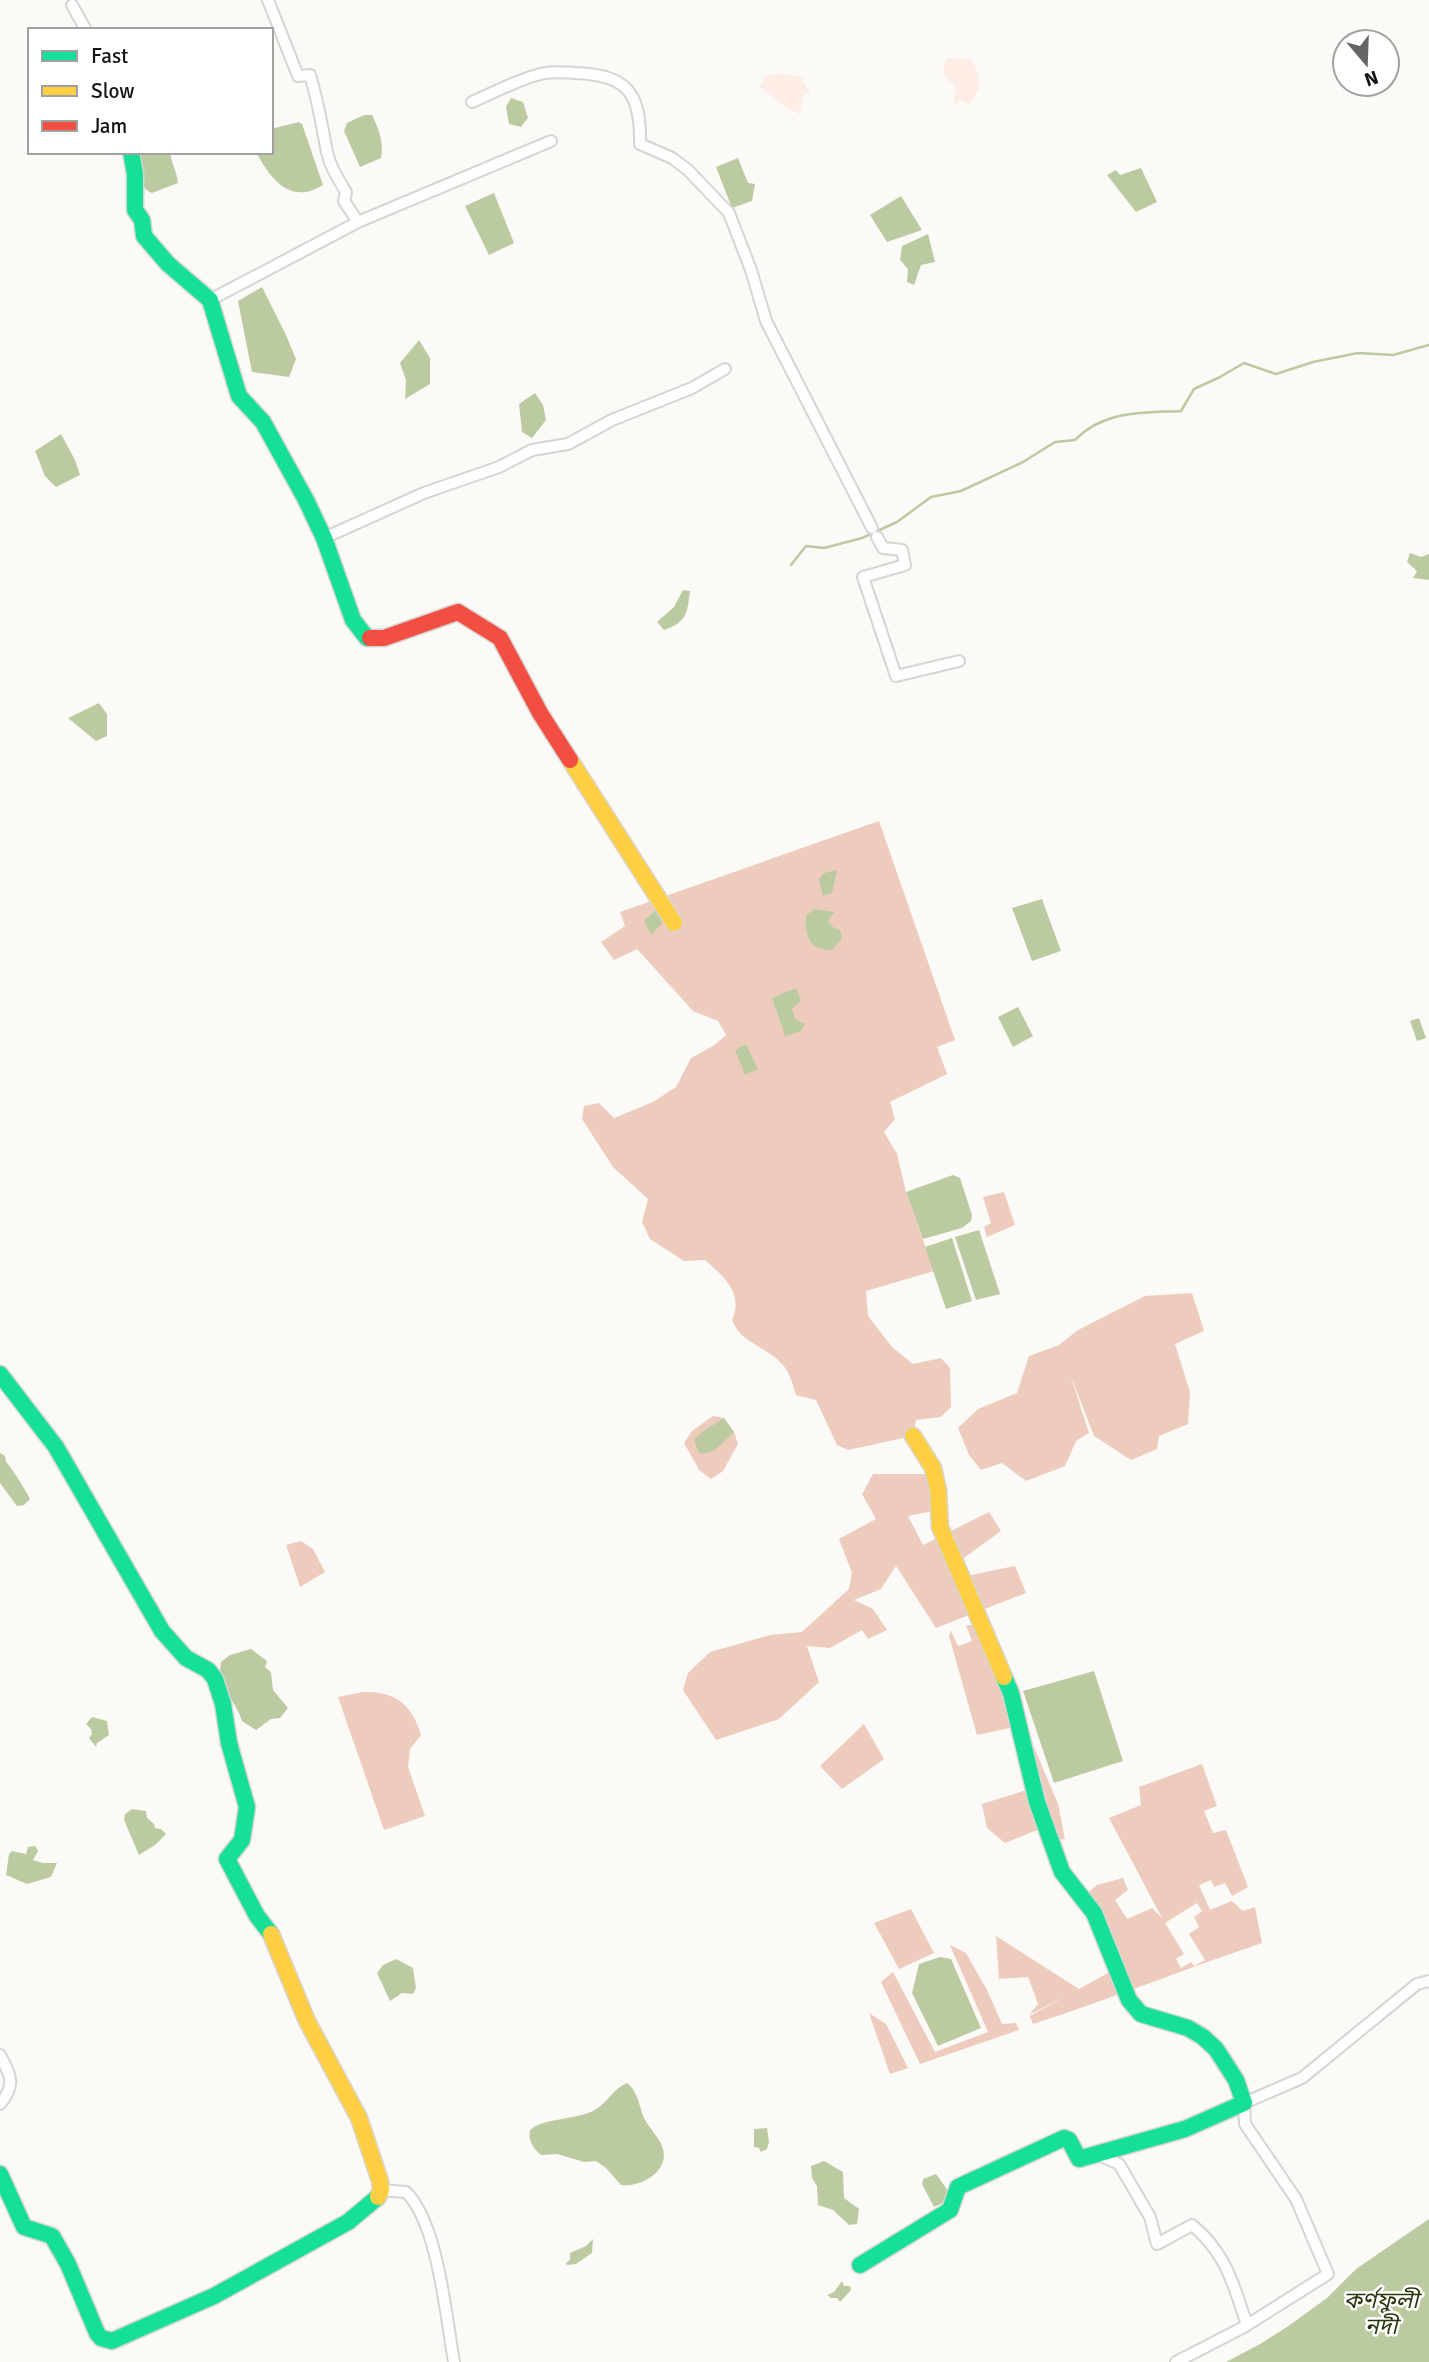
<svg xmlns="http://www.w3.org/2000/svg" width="1429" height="2362" font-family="Signika,'Noto Sans Bengali',sans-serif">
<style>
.green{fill:#fdede6}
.forest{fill:#edcbbd;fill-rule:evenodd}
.water{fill:#bccaa2}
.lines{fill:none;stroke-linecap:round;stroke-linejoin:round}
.stream{stroke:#bccaa2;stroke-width:2.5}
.street-casing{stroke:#d6d5d3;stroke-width:14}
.fast-casing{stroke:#d6d5d3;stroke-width:19}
.slow-casing{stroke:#d6d5d3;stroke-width:19}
.jam-casing{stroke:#d6d5d3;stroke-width:19}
.street{stroke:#fffefe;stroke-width:10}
.fast{stroke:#16e098;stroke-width:16}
.slow{stroke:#ffcf43;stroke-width:16}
.jam{stroke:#f24e42;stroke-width:16}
.labels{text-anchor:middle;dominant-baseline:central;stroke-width:5;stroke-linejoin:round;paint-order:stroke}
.water-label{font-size:23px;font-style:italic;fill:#2a370d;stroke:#fff}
</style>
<rect width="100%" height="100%" fill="#fcfaf7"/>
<path class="green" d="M947 58 970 59C982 73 982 91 969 105L961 100 953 106 955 87 945 76 943 66Z
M780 74 801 77 810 93 803 96 800 114 787 108 760 87 765 76Z"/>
<path class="forest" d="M879 821 955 1040 937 1047 947 1074 890 1102 895 1119 884 1132 897 1154 906 1192 934 1271 866 1291 868 1316 892 1347 913 1364 941 1358 950 1368 951 1407 941 1417 916 1420 913 1436 848 1450 837 1445 816 1400 796 1395C793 1387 791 1376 786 1369 771 1347 741 1345 732 1320 744 1293 724 1277 705 1260L684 1261 650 1239 642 1222 648 1199 613 1167 582 1119 584 1106 599 1103 614 1118 653 1102 676 1087 691 1058 713 1046 726 1035 718 1021 693 1011 637 949 614 960 601 942 625 926 620 912Z
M1004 1192 1015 1225 987 1237 984 1227 991 1223 983 1197Z
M1192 1293 1204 1331 1175 1344 1190 1392 1188 1424 1159 1436 1157 1449 1131 1460 1094 1436 1070 1374 1089 1433 1076 1441 1065 1466 1026 1481 1002 1463 981 1470 969 1455 958 1428 978 1409 1017 1393 1029 1356 1059 1345 1078 1330 1145 1296Z
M713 1416 724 1418 734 1432 738 1444 723 1471 711 1479 699 1470 684 1443 692 1431Z
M873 1474H932L937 1510 908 1516 923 1545 989 1512 1001 1531 961 1560 966 1576 1015 1566 1026 1593 936 1628 896 1566 881 1589 854 1600 873 1609 887 1630 868 1639 862 1630 830 1648 807 1646 819 1682 779 1719 716 1740 683 1690 688 1673 710 1652 770 1635 802 1632 849 1589 852 1573 839 1539 876 1519 862 1494Z
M301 1541 313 1549 325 1572 300 1587 286 1545Z
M966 1625 983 1626 1058 1804 1065 1839 1050 1841 1045 1827 1005 1843 987 1828 982 1804 1033 1788 1019 1726 977 1735 949 1636 951 1631 958 1646 972 1641Z
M363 1692C395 1691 412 1704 421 1735L410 1749 408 1767 425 1816 384 1830 338 1697Z
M864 1724 884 1759 842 1789 820 1766Z
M1202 1764 1217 1806 1204 1811 1213 1833 1226 1830 1248 1887 1232 1896 1225 1883 1214 1887 1211 1880 1199 1885 1210 1910 1232 1901 1243 1911 1255 1907 1262 1943C1185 1969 1110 1999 1033 2024L1030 2016 1066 1996 1029 2015 1038 2004 1028 1977 999 1979 996 1936 1079 1989 1115 1969 1086 1894 1097 1885 1123 1878 1128 1890 1115 1900 1127 1919 1152 1908 1162 1918 1109 1818 1141 1805 1139 1787ZM1197 1903 1202 1911 1194 1917 1199 1927 1189 1934 1205 1960 1194 1966 1191 1962 1181 1968 1176 1959 1184 1954 1165 1923Z
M911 1909 934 1953 899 1969 874 1923Z
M950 1945 966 1953 987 1990 1002 2024 1016 2023 1019 2030 920 2064 881 1982 893 1972 935 2052 988 2032Z
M869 2013 886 2024 908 2068 890 2074Z"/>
<path class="water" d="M511 98 523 102 528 118 521 127 509 124 506 107Z
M364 115H372C379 129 384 143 381 158L360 167 344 131 347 123Z
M299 122 302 124 323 185C290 206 270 178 256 152H271V129Z
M138 152H170C171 163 177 171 178 183L152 193C135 185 139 169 138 152Z
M738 158 748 183 755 184 752 201 732 208 716 167Z
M1141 168 1157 202 1136 212 1107 175 1116 170 1120 175Z
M494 193 514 243 489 255 465 206Z
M901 196 922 230 887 242 870 215Z
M928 234 935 262 921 265 914 285 907 282 908 269 900 260 902 246Z
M262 287 286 335 296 359 289 377 252 372 238 301Z
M419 340 430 358V384L405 399 406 380 400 363Z
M535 393 543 405 546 420 532 438 522 432 519 404Z
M61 434 75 460 80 475 56 487 45 476 35 451Z
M1410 553 1421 557 1429 554V580L1413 578 1417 571 1407 562Z
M683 590 690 591C687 614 687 622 664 630L657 622 674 607Z
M99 703 107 714V736L96 741 68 718Z
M837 870 832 893 823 896 819 879 824 873Z
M1042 899 1061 951 1032 961 1012 908Z
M662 904 668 917 651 935 644 921Z
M815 909 834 912 828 922 834 928 840 930 842 938 832 950C809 950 805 937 806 915Z
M796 988 801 1000 792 1009 795 1019 805 1024 801 1031 785 1036 772 998Z
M1018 1007 1033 1036 1013 1047 998 1017Z
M1419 1018 1426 1038 1417 1041 1410 1021Z
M746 1044 758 1069 745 1075 735 1050Z
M953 1175 960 1178 972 1215 971 1221 962 1228 923 1239 906 1192Z
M979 1230 1000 1294 976 1300 955 1237Z
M952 1238 972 1301 946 1309 925 1247Z
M724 1418 734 1432C724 1441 714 1456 699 1453L694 1440 702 1432Z
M0 1453 5 1456 6 1462C10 1465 27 1492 30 1499L24 1505 17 1506 0 1483Z
M251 1649 267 1661 265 1667 271 1672 273 1690 288 1708 280 1718 271 1719 256 1730 242 1721C236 1700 216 1687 221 1662L230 1655Z
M1094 1671 1123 1761 1054 1783 1023 1691Z
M92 1717 107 1721 109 1735 97 1743 96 1747 89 1738 92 1734 91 1729 86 1724Z
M132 1809 146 1811 147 1818 154 1824 155 1828 161 1829 166 1834 155 1845 139 1855 124 1820 125 1814Z
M35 1846 38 1851 33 1860 43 1863H57L51 1877 27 1884 6 1875 9 1854 12 1851 26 1854 28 1847Z
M940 1957 951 1959 981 2028 938 2046 912 1993 919 1964Z
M396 1959 413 1968 416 1988 413 1994 402 1993 390 2001 377 1973 383 1965Z
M627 2083C638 2091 639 2106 644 2118 649 2128 658 2136 662 2146 672 2170 641 2188 621 2185L606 2168 596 2161 584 2162 557 2154 541 2155C533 2148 528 2141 530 2130 544 2118 574 2120 593 2111 607 2104 612 2089 627 2083Z
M767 2128 769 2142 767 2149 761 2152 759 2148 754 2147V2129Z
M824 2161 843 2172 844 2198 859 2209 857 2224 849 2225 833 2210 818 2205 817 2186 812 2178 811 2166Z
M936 2174 951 2195 949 2200 934 2207 922 2184 923 2179Z
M1429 2219V2362H1226L1260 2344 1287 2327 1327 2298 1356 2269Z
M593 2239 592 2253 576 2264 567 2265 566 2263 570 2260V2253L586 2246Z
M842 2281 844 2286H850L851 2290 840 2302 837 2298H831L827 2295 834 2292Z"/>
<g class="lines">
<path class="stream" d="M791 565 806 546 824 548 862 538 897 522 931 497 961 491 1023 462 1055 442 1075 440C1104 410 1142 413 1181 411L1194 389 1220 377 1244 363 1276 374 1313 362 1358 353 1393 355 1429 345"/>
<defs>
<path id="street" d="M268 0 298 76 310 75C318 101 322 126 327 152 330 166 338 179 346 192L344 201 358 222
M72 5 86 30
M472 102C493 93 515 81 537 75 549 71 563 72 575 73 627 75 641 92 640 144L672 158 688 170 729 213 751 270 766 321 872 528
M210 300 358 222 551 141
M877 537 883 548 902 550 905 565 863 577 896 676 959 661
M324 538 424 493 499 467 532 450 568 444 612 420 692 388 725 369
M0 2055C11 2076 16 2085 0 2104
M1097 2154 1119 2164 1150 2217 1157 2244 1192 2225C1227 2254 1233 2284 1247 2325
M381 2190 406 2192C438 2223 446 2317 454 2362
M1176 2362 1244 2327 1328 2274 1296 2199 1245 2124 1244 2103 1302 2078 1417 1984 1429 1981"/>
<path id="fast" d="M131 152 135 174V210L142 220 144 236 168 264 210 300 239 396 263 422 306 500 324 538 353 620 367 638H370
M0 1374 56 1447 162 1631 186 1658 208 1670 215 1679 223 1704 229 1743 247 1807 242 1840 227 1859 257 1916 271 1934
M0 2174 24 2227 52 2236 68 2264 97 2333 101 2338 112 2341 214 2296 348 2222 378 2197
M860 2265 950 2210 958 2187 1064 2138 1069 2140 1079 2159 1185 2129 1244 2103 1236 2080 1216 2049 1203 2037 1188 2028 1141 2014 1129 2000 1094 1913 1062 1872 1037 1802 1011 1693 1004 1677"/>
<path id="slow" d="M570 760 674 923
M913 1436 933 1468 938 1490 940 1527 1004 1677
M271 1934 307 2021 359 2118 380 2181 381 2190 378 2197"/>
<path id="jam" d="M370 638H384L458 612 500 638 540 713 570 760"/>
</defs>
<use href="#street" class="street-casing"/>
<use href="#fast" class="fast-casing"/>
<use href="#slow" class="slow-casing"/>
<use href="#jam" class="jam-casing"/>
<use href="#street" class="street"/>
<use href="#fast" class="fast"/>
<use href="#slow" class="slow"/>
<use href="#jam" class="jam"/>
</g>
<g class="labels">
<g class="water-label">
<text x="1381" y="2300">কর্ণফুলী<tspan x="1381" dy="26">নদী</tspan></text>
</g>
</g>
<rect x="28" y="28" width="245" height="126" fill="#ffffff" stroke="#a2a1a1" stroke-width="2"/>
<rect x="42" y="51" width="35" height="10" fill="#16e098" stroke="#a2a1a1" stroke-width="2"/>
<text x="91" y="63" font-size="21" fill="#161513">Fast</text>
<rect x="42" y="86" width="35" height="10" fill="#ffcf43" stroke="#a2a1a1" stroke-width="2"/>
<text x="91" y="98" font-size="21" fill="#161513">Slow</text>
<rect x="42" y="121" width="35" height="10" fill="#f24e42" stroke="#a2a1a1" stroke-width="2"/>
<text x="91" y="133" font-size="21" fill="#161513">Jam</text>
<g transform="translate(1366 63) rotate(161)"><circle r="33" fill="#ffffff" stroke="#a2a1a1" stroke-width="2"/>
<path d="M0-5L12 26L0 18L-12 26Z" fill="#666563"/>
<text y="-10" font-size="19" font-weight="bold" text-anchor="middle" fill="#161513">N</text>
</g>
</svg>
